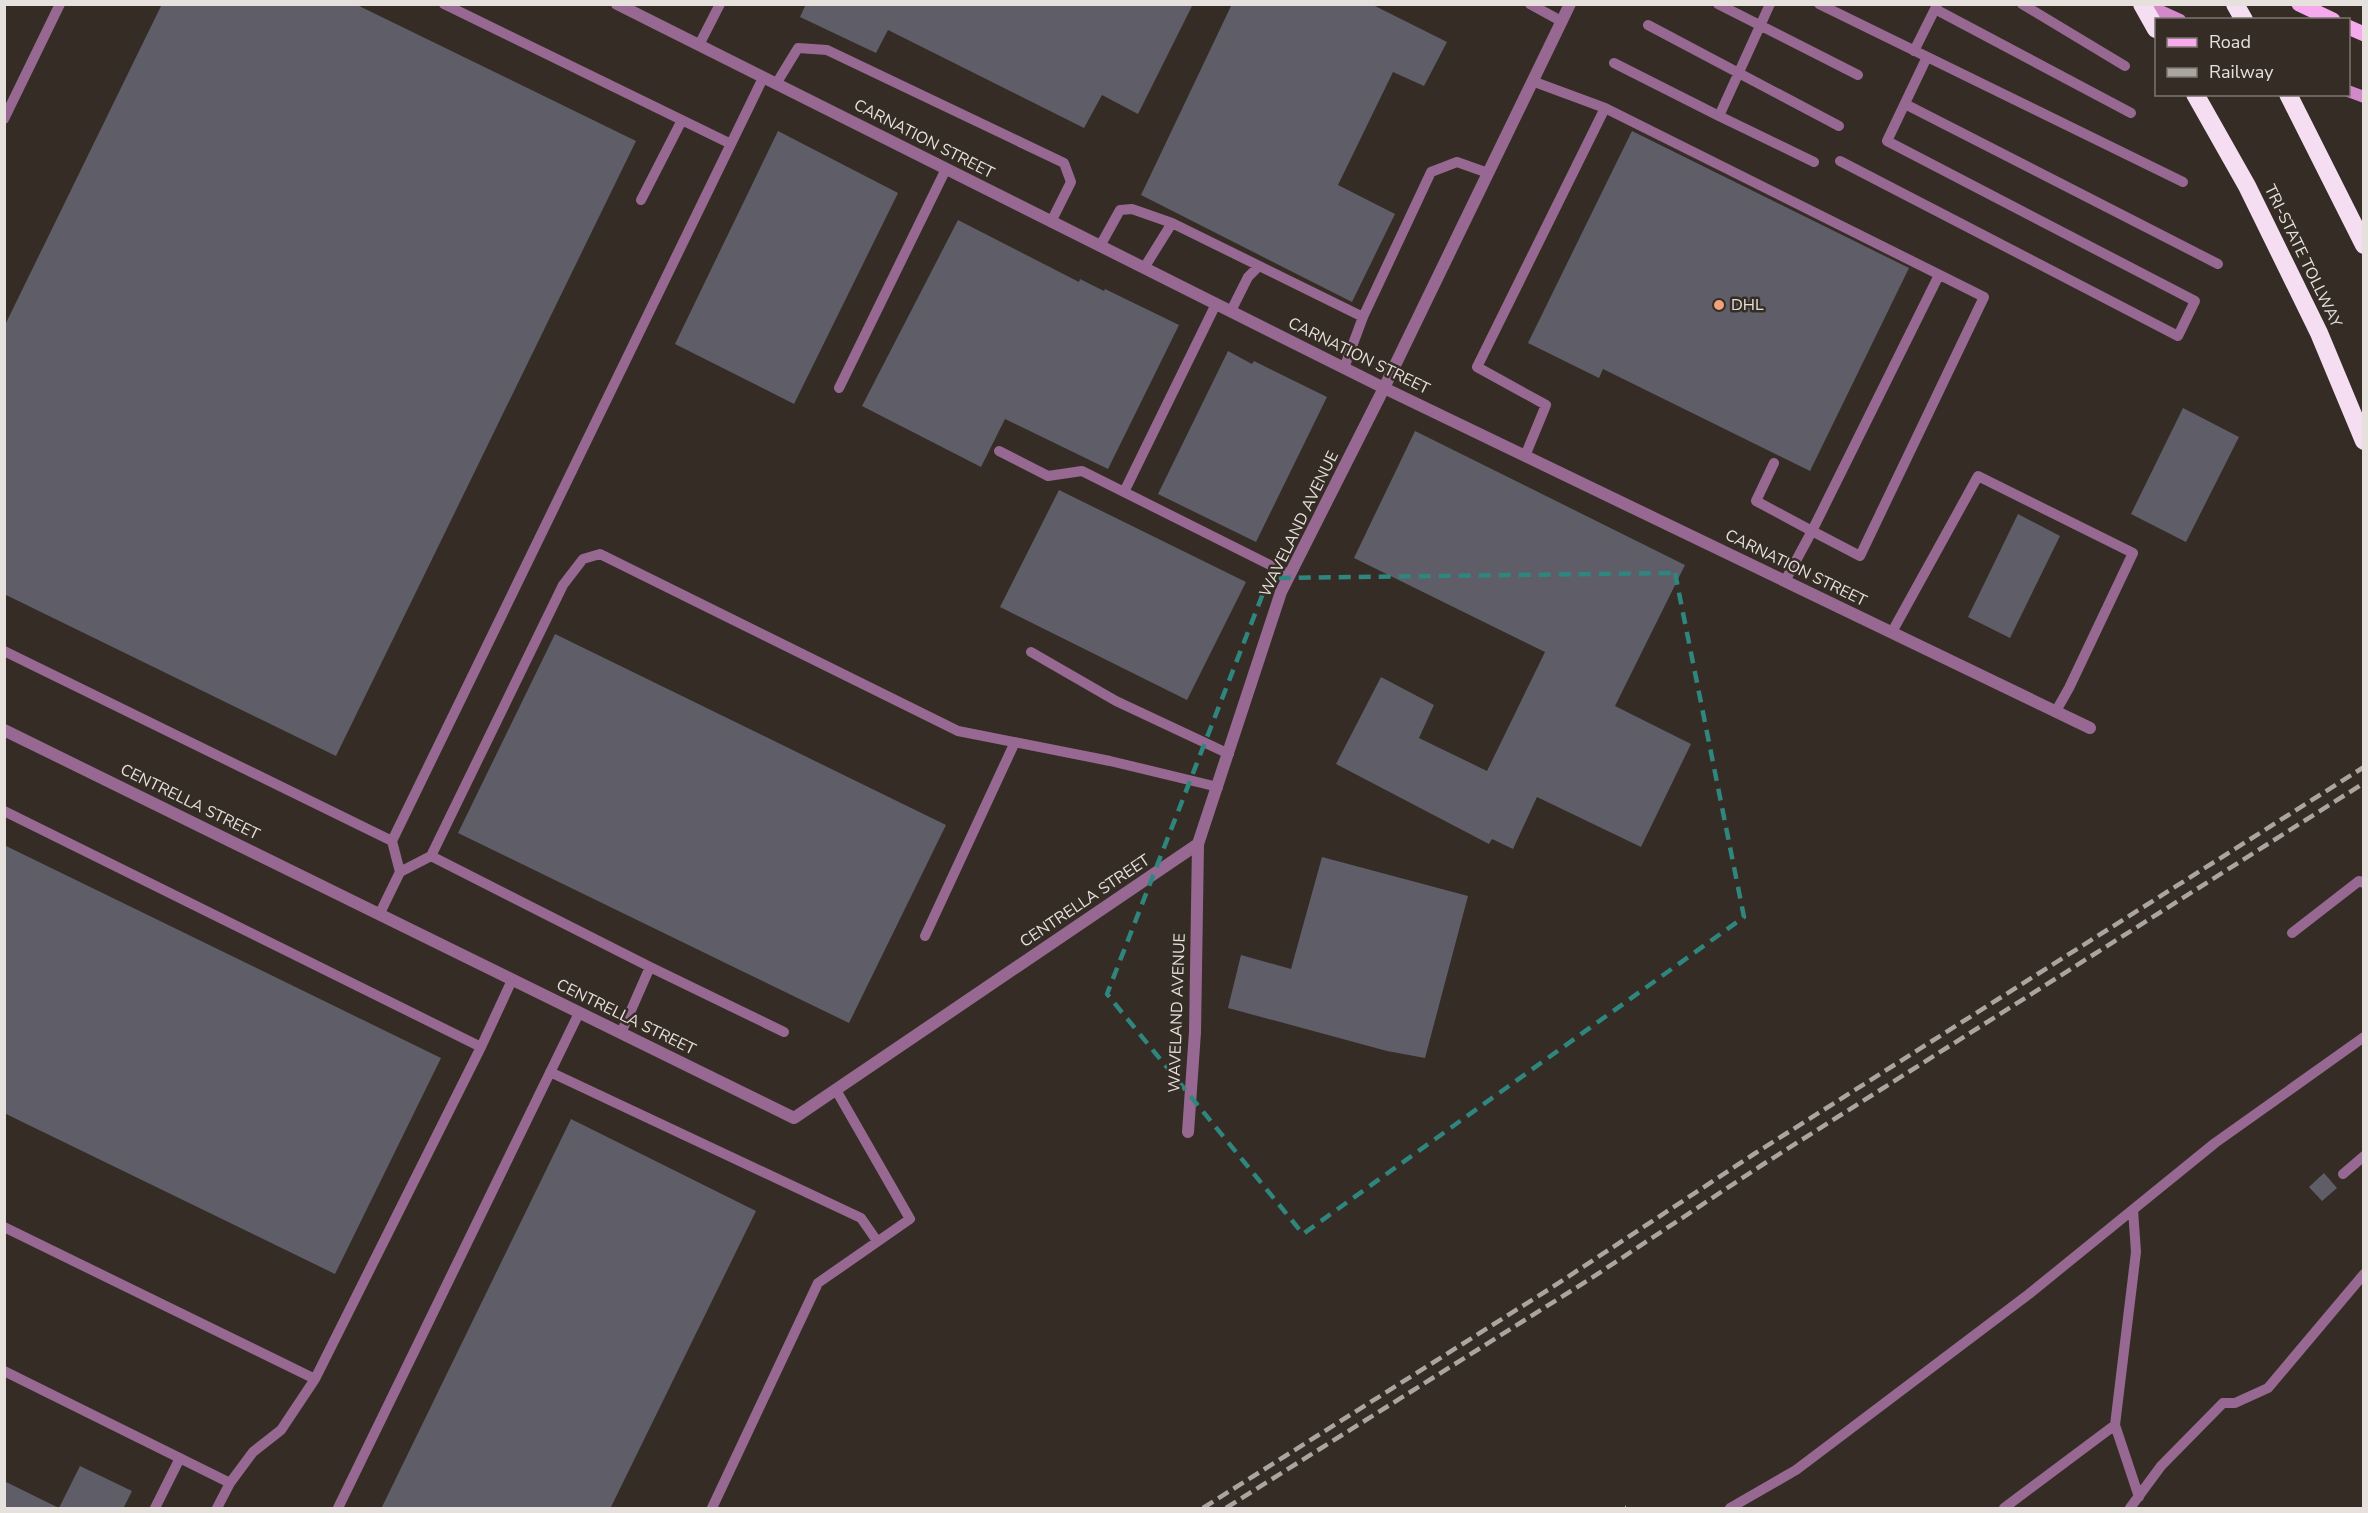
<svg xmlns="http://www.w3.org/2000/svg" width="2368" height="1513" font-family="'Nunito Sans',sans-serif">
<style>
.building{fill:#5e5d68}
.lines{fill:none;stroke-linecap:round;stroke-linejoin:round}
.lane{stroke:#976992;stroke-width:10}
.street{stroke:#976992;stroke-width:12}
.secondary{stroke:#d289ca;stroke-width:12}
.primary{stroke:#f6aaed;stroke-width:15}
.highway{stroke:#f5def1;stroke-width:18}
.rail{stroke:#aba59f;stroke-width:4.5;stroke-dasharray:12 6;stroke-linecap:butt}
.marked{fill:none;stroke:#2f867e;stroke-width:4.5;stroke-dasharray:12 8;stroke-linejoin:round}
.poi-dot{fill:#f1a17c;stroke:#352d25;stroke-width:2}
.labels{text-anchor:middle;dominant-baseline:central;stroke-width:5;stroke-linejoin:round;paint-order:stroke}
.street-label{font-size:16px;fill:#e6e1dc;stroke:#352d25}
.poi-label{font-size:16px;fill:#e6e1dc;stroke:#352d25;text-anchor:start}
</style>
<rect width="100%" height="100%" fill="#352d25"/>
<path class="building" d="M162 4H355L636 141 336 756 4 594V327Z
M806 4H1193L1138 114 1102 95 1084 128 888 30 876 53 800 17Z
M1232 4H1371L1447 42 1424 86 1393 72 1338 185 1395 214 1352 302 1141 195Z
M778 131 898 193 794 404 675 344Z
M1632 131 1909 268 1810 471 1603 369 1599 378 1528 343Z
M958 220 1079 282 1080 279 1104 291 1105 289 1179 325 1108 469 1005 419 981 467 862 406Z
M1228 351 1252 364 1254 361 1327 397 1256 542 1158 494Z
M2183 408 2239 437 2186 542 2131 514Z
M1415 431 1685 565 1615 706 1691 744 1641 847 1537 797 1513 849 1492 839 1489 844 1336 764 1381 677 1434 705 1419 738 1487 771 1545 652 1354 558Z
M1059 490 1246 582 1187 700 1000 607Z
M2018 514 2060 536 2010 638 1968 617Z
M555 634 946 825 849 1023 458 833Z
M4 845 441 1058 335 1274 4 1113Z
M1322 857 1468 896 1425 1058 1387 1051 1228 1008 1241 955 1291 969Z
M571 1119 756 1211 610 1509H381Z
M2324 1173 2337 1188 2322 1201 2309 1187Z
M80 1466 132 1491 123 1509H4V1481L59 1508Z"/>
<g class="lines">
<path class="lane" d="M444 4 731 144
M1530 4 1561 21
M1718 4 1858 75
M1819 4 2183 182
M2022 4 2125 66
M1935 9 2131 113
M1648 25 1839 126
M699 45 720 4
M1914 51 1937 5
M1614 63 1719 116 1770 4
M776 84 798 48 827 50 1064 163 1071 182 1051 222
M1905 104 2218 264
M1605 108 1984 297 1860 556 1812 531 1785 581
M1719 116 1814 162
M4 119 60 4
M1840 161 2178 336 2195 301 1887 141 1927 57
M641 200 682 120
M1100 246 1120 210 1132 209 1172 223 1363 317
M1144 268 1172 223
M1231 311 1248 277 1259 266
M1344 368 1363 317 1431 172 1457 162 1488 173
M839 388 946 169
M999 451 1048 476 1082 471 1290 575
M1525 456 1546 405 1477 367 1605 108 1532 81
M1774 463 1756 501 1812 531 1939 275
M1124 492 1216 304
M1892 632 1978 476 2133 553 2069 688 2056 711
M4 651 392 841
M1031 652 1116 701 1229 754
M4 811 481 1047
M431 856 650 967 784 1032
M400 872 431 856 563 585 583 559 600 554 958 731 1110 761 1218 787
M380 913 400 872 392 841 763 78
M2292 933 2359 881 2364 883
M925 936 1015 742
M621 1033 650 967
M550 1072 861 1218 877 1241
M2343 1174 2364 1156
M2133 1210 2136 1252 2115 1425 2139 1497
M4 1227 315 1379 481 1047 512 980
M4 1371 230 1483
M155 1508 180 1458
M217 1508 230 1483 253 1452 281 1430 315 1379
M338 1508 579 1013
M712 1508 818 1283 910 1219 836 1090
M1730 1508 1796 1470 2029 1294 2215 1143 2364 1037
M2004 1508 2115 1425
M2130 1508 2161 1466 2223 1403H2235L2268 1388 2364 1274"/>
<path class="street" d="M617 4 1384 388 2090 728
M4 730 794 1118 1198 844
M1188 1132 1195 1032 1198 844 1281 592 1384 388 1570 4"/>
<path class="secondary" d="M2145 4 2180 20
M2348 91 2364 97"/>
<path class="primary" d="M2299 4 2333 20
M2348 27 2364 34"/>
<path class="highway" d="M2142 4 2156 29
M2235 4 2244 20
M2195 94 2247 186 2319 333 2364 441
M2288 94 2364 245"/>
<path class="rail" d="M1203 1508 1551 1288 1754 1154 2364 767
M1226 1508 1590 1279 1762 1165 2364 783
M1625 1508H1626"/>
</g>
<path class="marked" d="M1675 573 1744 917 1303 1234 1107 994 1269 578Z"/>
<circle class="poi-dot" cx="1719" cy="305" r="6"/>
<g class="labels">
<g class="street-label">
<text transform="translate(924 139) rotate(27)">CARNATION STREET</text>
<text transform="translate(2303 256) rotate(64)">TRI-STATE TOLLWAY</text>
<text transform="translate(1359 356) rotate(26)">CARNATION STREET</text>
<text transform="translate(1299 524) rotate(-64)">WAVELAND AVENUE</text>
<text transform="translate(1796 568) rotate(26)">CARNATION STREET</text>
<text transform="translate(190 802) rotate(26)">CENTRELLA STREET</text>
<text transform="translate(1085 901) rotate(-34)">CENTRELLA STREET</text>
<text transform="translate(1177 1013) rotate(-88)">WAVELAND AVENUE</text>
<text transform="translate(626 1017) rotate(26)">CENTRELLA STREET</text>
</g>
<g class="poi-label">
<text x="1731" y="305">DHL</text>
</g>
</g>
<rect width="2368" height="1513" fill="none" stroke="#e6e1dc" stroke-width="12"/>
<rect x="2155" y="18" width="195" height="78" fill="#352d25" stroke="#7c756e" stroke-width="1.5"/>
<rect x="2167" y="38" width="30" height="9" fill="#f6aaed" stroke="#7c756e" stroke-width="1.5"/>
<text x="2209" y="48" font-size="18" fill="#e6e1dc">Road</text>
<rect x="2167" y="68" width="30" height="9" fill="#aba59f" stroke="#7c756e" stroke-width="1.5"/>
<text x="2209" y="78" font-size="18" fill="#e6e1dc">Railway</text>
</svg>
